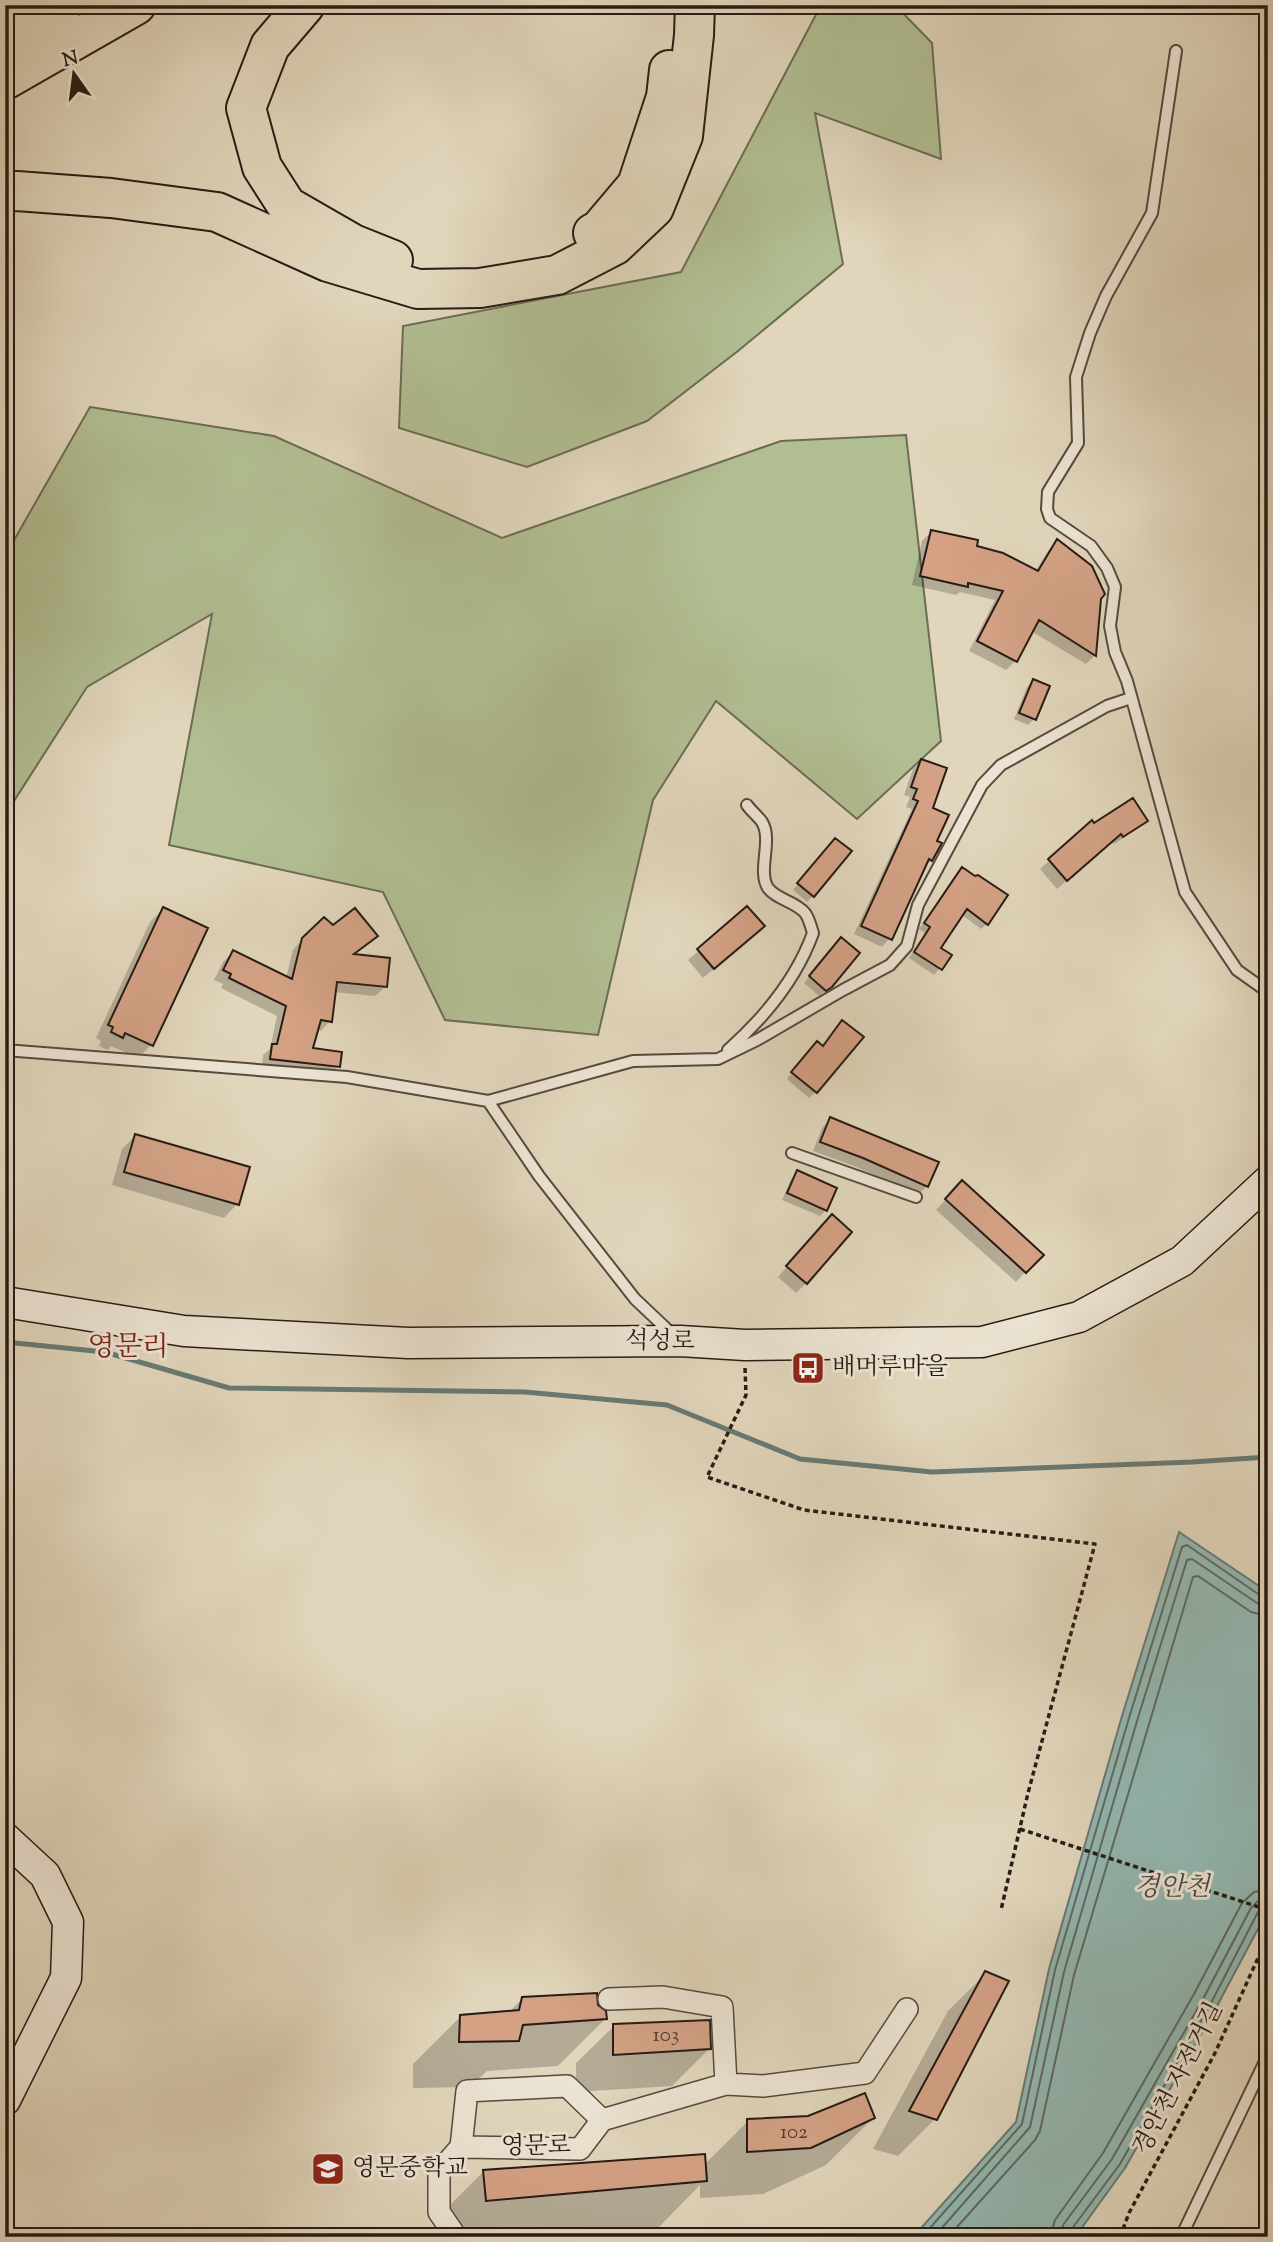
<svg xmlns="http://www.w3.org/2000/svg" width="1273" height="2242" font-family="'Sorts Mill Goudy','Noto Serif KR',serif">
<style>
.green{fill:#b1be92;stroke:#6c6c54;stroke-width:2}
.water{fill:#94b9b3;stroke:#687a74;stroke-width:2}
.shadow{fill:#0003}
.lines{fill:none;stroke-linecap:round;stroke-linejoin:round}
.shore{stroke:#5e6a64;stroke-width:2}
.stream{stroke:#687a74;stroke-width:5}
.building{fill:#d4a185;stroke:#271b15;stroke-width:2}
.lane-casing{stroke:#564a3f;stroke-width:14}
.street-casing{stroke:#564a3f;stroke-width:24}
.secondary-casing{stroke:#271b15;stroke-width:33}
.highway-casing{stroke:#271b15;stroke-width:42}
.path{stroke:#271b15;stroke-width:3.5;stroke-dasharray:5 3.5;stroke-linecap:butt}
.lane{stroke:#ece4d3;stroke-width:10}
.street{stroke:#ece4d3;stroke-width:21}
.secondary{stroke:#ece4d3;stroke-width:30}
.highway{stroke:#e1d6bc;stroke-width:38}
.labels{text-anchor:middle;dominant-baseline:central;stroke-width:6;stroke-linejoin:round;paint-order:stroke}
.number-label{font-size:21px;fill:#523c31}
.street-label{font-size:24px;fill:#271b15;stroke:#ece4d3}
.poi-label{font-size:24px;fill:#271b15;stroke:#ece4d3;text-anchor:start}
.water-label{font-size:26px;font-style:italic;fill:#484a44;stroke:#ece4d3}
.quarter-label{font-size:28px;fill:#7a1f14;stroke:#ece4d3}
</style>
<rect width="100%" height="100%" fill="#e1d6bc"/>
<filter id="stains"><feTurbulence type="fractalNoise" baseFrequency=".00286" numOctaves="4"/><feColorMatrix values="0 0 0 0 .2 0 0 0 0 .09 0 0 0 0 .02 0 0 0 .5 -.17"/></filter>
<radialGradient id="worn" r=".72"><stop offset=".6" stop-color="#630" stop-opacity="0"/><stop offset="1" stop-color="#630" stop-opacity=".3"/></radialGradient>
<path class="green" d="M821 5H895L932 43 941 159 815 113 843 264 738 351 647 421 527 467 399 428 403 326 681 272Z
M90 407 274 436 502 538 781 441 906 435 941 741 857 819 716 701 653 800 598 1035 445 1020 383 892 169 845 212 614 87 687 5 815V556Z"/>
<path class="water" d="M1179 1532 1268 1592V1910L1217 2006 1125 2168 1075 2237H913L1016 2122 1049 1969 1122 1716Z"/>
<path class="shadow" d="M931 532 1035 572 1048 551 1057 541 1099 598 1095 655 1086 664 1031 631 1015 661 1006 670 969 651 995 600 960 592 956 595 912 585 922 541Z
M1033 681 1034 719 1028 725 1014 719 1027 687Z
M921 761 935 842 931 860 922 869 890 938 882 947 854 934 912 809 906 807 910 797 904 795 913 769Z
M1146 821 1137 829 1114 844 1112 841 1057 889 1040 869 1092 823 1094 825Z
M829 846 813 896 807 902 793 890Z
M956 875 975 878 987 924 981 929 962 915 939 948 950 956 934 975 909 958 926 934 919 929Z
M163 909 205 929 151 1045 138 1058 111 1046 108 1050 99 1046 101 1041 96 1038 150 922Z
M747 909 753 936 703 978 688 960Z
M333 928 375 936 352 956 385 987 375 996 334 992 330 1021 321 1031 317 1030 311 1050 338 1066 328 1076 262 1069 263 1055 270 1049 277 1016 221 988 223 984 214 980 223 962 233 952 286 978 293 950 303 939Z
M835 946 831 986 819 996 804 983Z
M811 1050 816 1092 809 1098 787 1079Z
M830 1119 927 1186 918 1195 854 1166 813 1151 822 1128Z
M136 1135 237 1204 224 1218 112 1185 122 1149Z
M797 1173 826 1210 820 1216 782 1200 791 1179Z
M952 1193 1025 1272 1016 1282 936 1210Z
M822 1226 806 1283 796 1293 778 1277Z
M986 1973 935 2119 898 2156 873 2149 948 2011Z
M523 1998 596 2006 605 2019 558 2066 487 2071 470 2087 413 2088V2064L460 2017 509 2012Z
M614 2026 709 2049 672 2086 576 2092V2063Z
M873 2118 826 2165 763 2194 700 2198V2185L658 2228 557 2237H438L436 2219 483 2172 704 2165 748 2121Z"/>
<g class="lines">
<path class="shore" d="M922 2237 1022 2124 1055 1970 1129 1718 1182 1547 1187 1545 1261 1596 1268 1597
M934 2237 1030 2127 1064 1972 1137 1721 1187 1560 1192 1559 1257 1603 1268 1606
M948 2237 1035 2140 1040 2131 1074 1975 1193 1577 1198 1576 1251 1612 1268 1616
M1050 2237 1055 2220 1103 2153 1194 1994 1242 1903 1254 1892 1268 1889
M1061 2237 1063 2225 1112 2159 1203 1999 1251 1908 1258 1901 1268 1900
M1069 2237 1071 2230 1120 2164 1211 2003 1258 1912 1262 1909 1268 1908"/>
<path class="stream" d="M5 1342 105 1352 229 1388 525 1392 667 1405 800 1459 932 1472 1192 1462 1268 1457"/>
</g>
<path class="building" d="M931 530 978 540 977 546 1003 553 1038 571 1057 539 1092 566 1105 594 1101 599 1096 656 1039 620 1017 662 977 641 1003 591 968 583V587L920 576Z
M1033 679 1050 686 1036 720 1019 713Z
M921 759 947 768 933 808 949 815 937 841 942 843 932 861 929 859 892 940 861 926 918 801 913 799 917 789 911 787Z
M1133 798 1148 821 1123 837 1121 834 1067 881 1048 859 1092 820 1094 823Z
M835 838 852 851 814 897 797 883Z
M962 867 975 876 978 875 1008 895 988 925 967 909 941 948 952 955 942 970 914 952 930 927 924 923Z
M747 906 765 926 714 969 697 949Z
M163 907 208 928 153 1046 125 1033 123 1038 111 1032 113 1027 108 1025Z
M355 908 378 936 354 954 390 958 387 987 337 982 332 1022 321 1020 313 1048 342 1052 340 1067 270 1059 272 1044H277L286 1006 229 978 231 974 223 970 233 950 292 979 302 938 324 917 333 925Z
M841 937 860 953 832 987 826 991 809 976Z
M842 1020 864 1037 817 1093 791 1072 817 1041 823 1046Z
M830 1117 939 1162 928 1187 863 1158 820 1142Z
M135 1134 250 1167 239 1205 124 1172Z
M797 1170 837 1188 827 1211 787 1193Z
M962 1180 1044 1255 1026 1273 945 1199Z
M832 1214 852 1232 807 1284 786 1266Z
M985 1971 1009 1981 937 2120 909 2111Z
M597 1993 598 2005 606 2011 607 2019 523 2025 519 2041 459 2042 460 2015 519 2010 522 1997Z
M710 2020 711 2049 613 2055V2024Z
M865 2093 875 2118 811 2148 747 2152V2119L808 2116Z
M705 2154 707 2181 486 2201 483 2170Z"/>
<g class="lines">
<defs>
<path id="lane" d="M1176 51 1152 213 1106 296 1090 333 1076 377 1078 443 1048 492 1047 509 1050 518 1091 546 1107 568 1115 587 1110 626 1115 652 1127 681 1185 892 1237 970 1268 992
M5 1050 347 1077 488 1101 633 1061 718 1059 757 1040 843 990 890 965 907 946 918 905 982 785 1001 765 1107 706 1131 698
M728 1050C764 1018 796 980 813 933 811 927 809 918 805 913 795 901 777 900 768 888 757 871 773 840 762 822 758 816 751 811 747 805
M488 1101 539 1176 635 1299 672 1334
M792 1153 916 1197
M1181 2237 1268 2055"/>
<path id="street" d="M609 1999 663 1997 722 2007 726 2084
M602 2120 726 2084 763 2086 865 2073 907 2009
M456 2237 439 2212V2172L461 2147 467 2091 567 2086 602 2120 580 2149 461 2147"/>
<path id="secondary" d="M5 1302 184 1331 408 1343 680 1341 745 1345 982 1342 1079 1317 1182 1261 1268 1181
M5 1838 45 1875 68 1922 66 1978 5 2100"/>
<path id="highway" d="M305 5 270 46 246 108 262 167 287 206 353 244 393 260
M5 37 63 5
M5 80 136 5
M5 192 17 191 111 198 217 212 328 262 418 289 480 288 557 275 615 245 654 208 683 136 694 35 695 5
M593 233 599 230 637 185 666 97 669 70"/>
</defs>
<use href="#lane" class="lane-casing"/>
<use href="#street" class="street-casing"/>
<use href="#secondary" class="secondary-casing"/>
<use href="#highway" class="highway-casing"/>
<path class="path" d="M745 1368 746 1395 707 1477 804 1510 1095 1544 1028 1793 1001 1910
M1020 1829 1268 1910
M1120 2237 1129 2213 1215 2053 1268 1936"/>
<use href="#lane" class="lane"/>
<use href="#street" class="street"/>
<use href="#secondary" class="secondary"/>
<use href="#highway" class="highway"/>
</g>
<defs>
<symbol id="bus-square" viewBox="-11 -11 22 22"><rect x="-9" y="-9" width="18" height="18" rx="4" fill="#8f2418" stroke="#ece4d3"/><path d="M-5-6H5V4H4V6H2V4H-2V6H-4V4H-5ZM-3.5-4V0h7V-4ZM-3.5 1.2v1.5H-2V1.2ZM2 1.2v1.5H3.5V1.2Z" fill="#fff"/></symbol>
<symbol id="school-square" viewBox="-11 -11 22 22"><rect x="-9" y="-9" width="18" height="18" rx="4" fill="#8f2418" stroke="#ece4d3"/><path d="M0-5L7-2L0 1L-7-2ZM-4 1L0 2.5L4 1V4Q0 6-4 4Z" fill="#fff"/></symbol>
</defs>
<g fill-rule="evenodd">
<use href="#bus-square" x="789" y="1349" width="38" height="38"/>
<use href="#school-square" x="309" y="2150" width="38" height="38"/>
</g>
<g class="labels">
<g class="number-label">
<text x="666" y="2036">103</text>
<text x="794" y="2133">102</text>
</g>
<g class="street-label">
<text transform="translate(660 1342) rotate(1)">석성로</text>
<text transform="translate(1179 2079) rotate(-63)">경안천 자전거길</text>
<text transform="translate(536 2147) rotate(-1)">영문로</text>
</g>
<g class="poi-label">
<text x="832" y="1368">배머루마을</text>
<text x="352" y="2169">영문중학교</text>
</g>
<g class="water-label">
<text x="1172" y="1888">경안천</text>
</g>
<g class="quarter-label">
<text x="128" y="1348">영문리</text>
</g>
</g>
<rect width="1273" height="2242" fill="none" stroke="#e1d6bc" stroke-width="28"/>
<rect x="7" y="7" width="1259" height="2228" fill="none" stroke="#271b15" stroke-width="3.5"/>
<rect x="14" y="14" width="1245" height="2214" fill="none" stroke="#271b15" stroke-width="2"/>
<g transform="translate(74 74) rotate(346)" stroke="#ece4d3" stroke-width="5" paint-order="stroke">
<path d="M0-5L12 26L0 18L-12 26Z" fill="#271b15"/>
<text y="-10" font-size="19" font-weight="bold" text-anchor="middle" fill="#271b15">N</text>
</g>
<rect width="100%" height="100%" filter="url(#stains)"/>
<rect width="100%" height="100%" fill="url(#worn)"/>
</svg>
